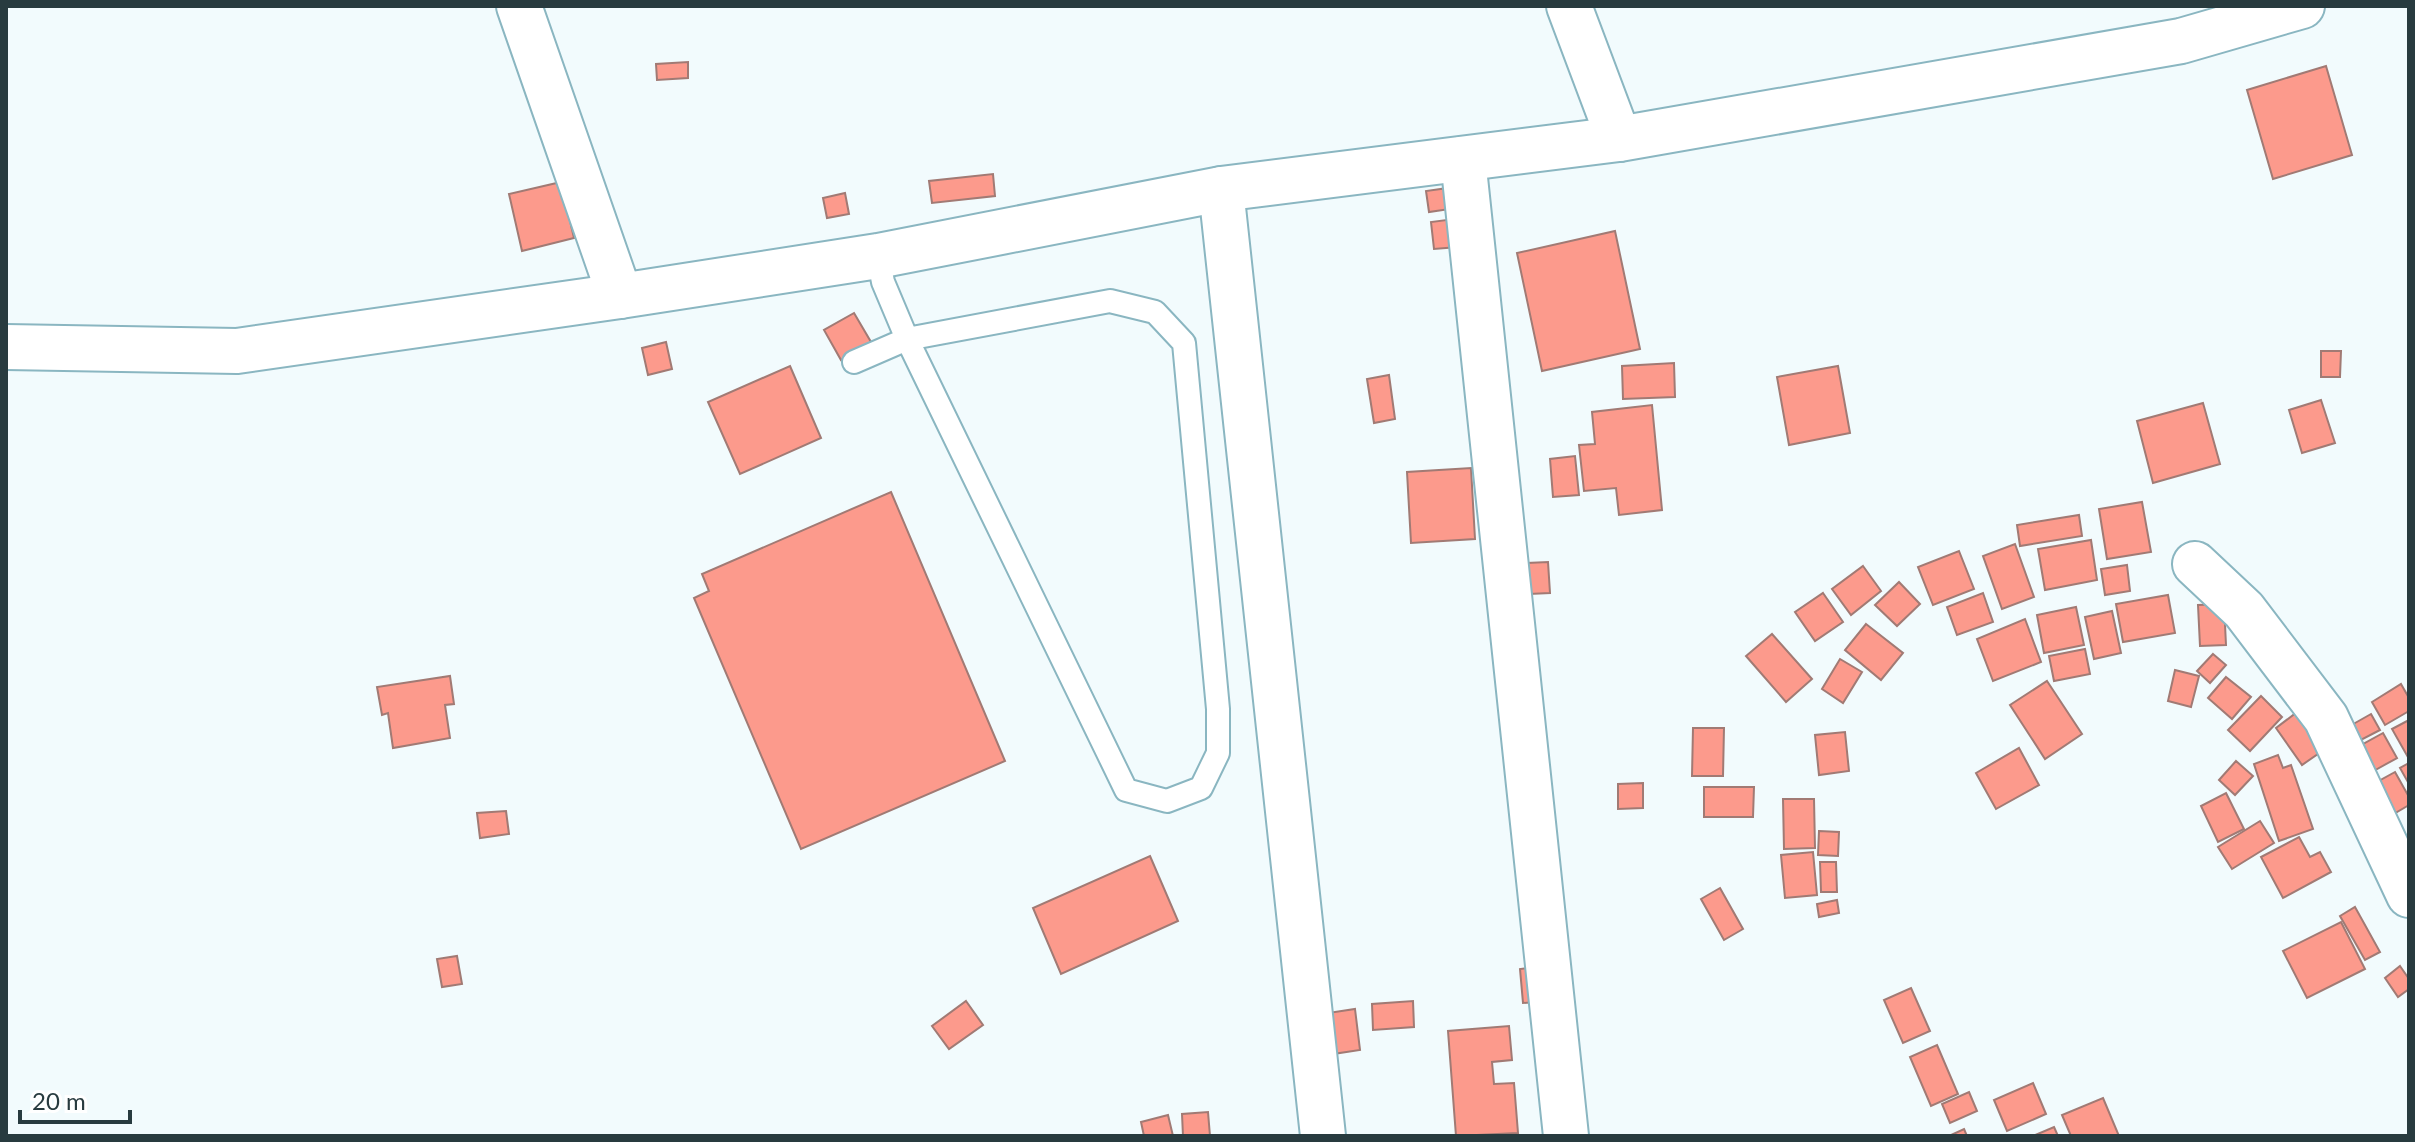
<svg xmlns="http://www.w3.org/2000/svg" width="2415" height="1142" viewBox="0 0 2415 1142" font-family="Lato,sans-serif">
	<rect width="100%" height="100%" fill="#f2fbfd"/>
	<!-- building -->
	<g fill="#fc9a8c" stroke="#a17a74" stroke-width="2">
		<polygon points="688,62 688,78 657,80 656,64"/>
		<polygon points="2326,66 2352,155 2273,179 2247,90"/>
		<polygon points="993,174 995,196 932,203 929,181"/>
		<polygon points="561,182 574,238 522,251 509,194"/>
		<polygon points="1448,188 1450,209 1429,212 1426,191"/>
		<polygon points="845,193 849,214 827,218 823,198"/>
		<polygon points="1454,219 1458,247 1434,249 1431,222"/>
		<polygon points="1615,231 1640,349 1542,371 1517,253"/>
		<polygon points="854,313 871,342 841,360 824,330"/>
		<polygon points="666,342 672,369 648,375 642,348"/>
		<polygon points="2321,351 2341,351 2340,377 2321,377"/>
		<polygon points="1674,363 1675,397 1623,399 1622,366"/>
		<polygon points="790,366 821,438 740,474 708,402"/>
		<polygon points="1838,366 1850,433 1789,445 1777,377"/>
		<polygon points="1389,375 1395,419 1374,423 1367,379"/>
		<polygon points="2321,400 2335,443 2302,453 2289,410"/>
		<polygon points="2203,403 2220,464 2153,483 2137,421"/>
		<polygon points="1652,405 1662,510 1619,515 1616,488 1584,491 1579,445 1595,444 1592,412"/>
		<polygon points="1575,456 1579,495 1553,497 1550,459"/>
		<polygon points="1471,468 1475,539 1411,543 1407,472"/>
		<polygon points="891,492 1005,761 801,849 694,598 709,591 702,574"/>
		<polygon points="2142,502 2151,552 2107,559 2099,509"/>
		<polygon points="2079,515 2082,536 2020,546 2017,525"/>
		<polygon points="2091,540 2097,580 2045,590 2038,549"/>
		<polygon points="2015,544 2034,597 2002,609 1983,556"/>
		<polygon points="1959,551 1974,589 1933,605 1918,567"/>
		<polygon points="1548,562 1550,593 1529,594 1527,563"/>
		<polygon points="2127,565 2130,591 2105,595 2101,569"/>
		<polygon points="1863,566 1881,591 1851,615 1832,589"/>
		<polygon points="1899,582 1920,604 1897,626 1875,605"/>
		<polygon points="1823,593 1843,622 1815,641 1795,612"/>
		<polygon points="1983,593 1993,622 1957,635 1947,607"/>
		<polygon points="2168,595 2175,633 2123,642 2116,604"/>
		<polygon points="2224,604 2226,645 2200,646 2198,605"/>
		<polygon points="2076,607 2084,645 2044,653 2037,615"/>
		<polygon points="2112,611 2121,653 2094,659 2085,617"/>
		<polygon points="2025,619 2041,662 1993,681 1977,639"/>
		<polygon points="1866,624 1903,653 1881,680 1845,650"/>
		<polygon points="1772,634 1812,679 1786,702 1746,656"/>
		<polygon points="2085,649 2090,674 2054,681 2049,656"/>
		<polygon points="2213,654 2226,665 2210,683 2197,671"/>
		<polygon points="1840,659 1862,672 1843,703 1822,689"/>
		<polygon points="2175,670 2199,676 2191,707 2168,701"/>
		<polygon points="450,676 454,704 445,705 450,738 393,748 388,713 382,715 377,687"/>
		<polygon points="2226,677 2251,697 2232,719 2208,698"/>
		<polygon points="2047,681 2082,734 2045,759 2010,705"/>
		<polygon points="2401,684 2409,698 2409,711 2385,725 2372,702"/>
		<polygon points="2261,696 2282,717 2250,751 2228,730"/>
		<polygon points="2301,709 2328,747 2302,765 2276,728"/>
		<polygon points="2371,714 2380,730 2357,742 2348,727"/>
		<polygon points="2409,720 2409,759 2392,729"/>
		<polygon points="1693,728 1724,728 1723,776 1692,776"/>
		<polygon points="1845,732 1849,771 1819,775 1815,735"/>
		<polygon points="2383,733 2397,758 2370,773 2356,748"/>
		<polygon points="2019,748 2039,785 1996,809 1976,773"/>
		<polygon points="2278,755 2283,768 2291,765 2313,829 2279,841 2254,764"/>
		<polygon points="2236,761 2253,776 2235,795 2219,780"/>
		<polygon points="2409,763 2409,784 2400,768"/>
		<polygon points="2395,772 2409,797 2409,805 2385,819 2368,787"/>
		<polygon points="1643,783 1643,808 1618,809 1618,784"/>
		<polygon points="1704,787 1754,787 1753,817 1704,817"/>
		<polygon points="2226,793 2244,829 2218,842 2201,806"/>
		<polygon points="1783,799 1814,799 1815,848 1784,849"/>
		<polygon points="506,811 509,834 480,838 477,813"/>
		<polygon points="2260,821 2274,843 2232,869 2218,847"/>
		<polygon points="1819,831 1839,832 1838,856 1818,855"/>
		<polygon points="2299,837 2310,857 2320,852 2331,872 2283,898 2261,857"/>
		<polygon points="1813,852 1817,895 1785,898 1781,855"/>
		<polygon points="1150,856 1178,921 1061,974 1033,908"/>
		<polygon points="1820,862 1836,862 1837,892 1821,892"/>
		<polygon points="1720,888 1743,929 1724,940 1701,899"/>
		<polygon points="1837,900 1839,913 1819,917 1817,904"/>
		<polygon points="2355,907 2380,952 2365,960 2340,916"/>
		<polygon points="2341,922 2365,969 2307,998 2283,951"/>
		<polygon points="457,956 462,984 442,987 437,959"/>
		<polygon points="1544,966 1548,1001 1523,1003 1520,969"/>
		<polygon points="2400,966 2409,979 2409,989 2398,997 2385,978"/>
		<polygon points="1911,988 1930,1031 1903,1043 1884,1000"/>
		<polygon points="966,1001 983,1025 949,1049 932,1026"/>
		<polygon points="1413,1001 1414,1027 1373,1030 1372,1004"/>
		<polygon points="1355,1009 1360,1050 1333,1054 1328,1013"/>
		<polygon points="1509,1026 1512,1060 1492,1062 1494,1084 1514,1083 1518,1133 1456,1136 1448,1031"/>
		<polygon points="1937,1045 1958,1094 1931,1106 1910,1057"/>
		<polygon points="2033,1083 2046,1114 2007,1131 1994,1100"/>
		<polygon points="1969,1092 1977,1111 1950,1123 1942,1104"/>
		<polygon points="2103,1098 2119,1136 2071,1136 2062,1115"/>
		<polygon points="1208,1112 1210,1136 1183,1136 1182,1114"/>
		<polygon points="1168,1115 1173,1136 1144,1136 1141,1122"/>
		<polygon points="2054,1127 2058,1136 2033,1136"/>
		<polygon points="1964,1129 1967,1136 1949,1136"/>
	</g>
	<g fill="none" stroke-linecap="round" stroke-linejoin="round">
		<defs>
			<polyline id="service" points="854,362 907,339 1110,301 1155,312 1184,343 1218,709 1218,753 1201,788 1167,801 1126,790 907,339 883,282 878,256"/>
			<g id="minor">
				<polyline points="519,6 620,296"/>
				<polyline points="1569,6 1619,139"/>
				<polyline points="1463,159 1566,1136"/>
				<polyline points="1221,189 1323,1136"/>
				<polyline points="6,347 237,351 620,296 878,256 1221,189 1619,139 2181,41 2302,6"/>
				<polyline points="2195,564 2244,610 2326,718 2409,895"/>
			</g>
		</defs>
		<!-- service casing -->
		<use href="#service" stroke="#8ab6c1" stroke-width="26"/>
		<!-- minor casing -->
		<use href="#minor" stroke="#8ab6c1" stroke-width="48"/>
		<!-- service -->
		<use href="#service" stroke="#fff" stroke-width="22"/>
		<!-- minor -->
		<use href="#minor" stroke="#fff" stroke-width="44"/>
	</g>
	<!-- border -->
	<rect width="2415" height="1142" fill="none" stroke="#283b3f" stroke-width="16"/>
	<!-- scale -->
	<path d="M20 1110v12h110v-12" fill="none" stroke="#283b3f" stroke-width="4"/>
	<text x="32" y="1110" font-size="24" fill="#283b3f" stroke="#ffffff" stroke-width="6" paint-order="stroke">20 m</text>
</svg>
